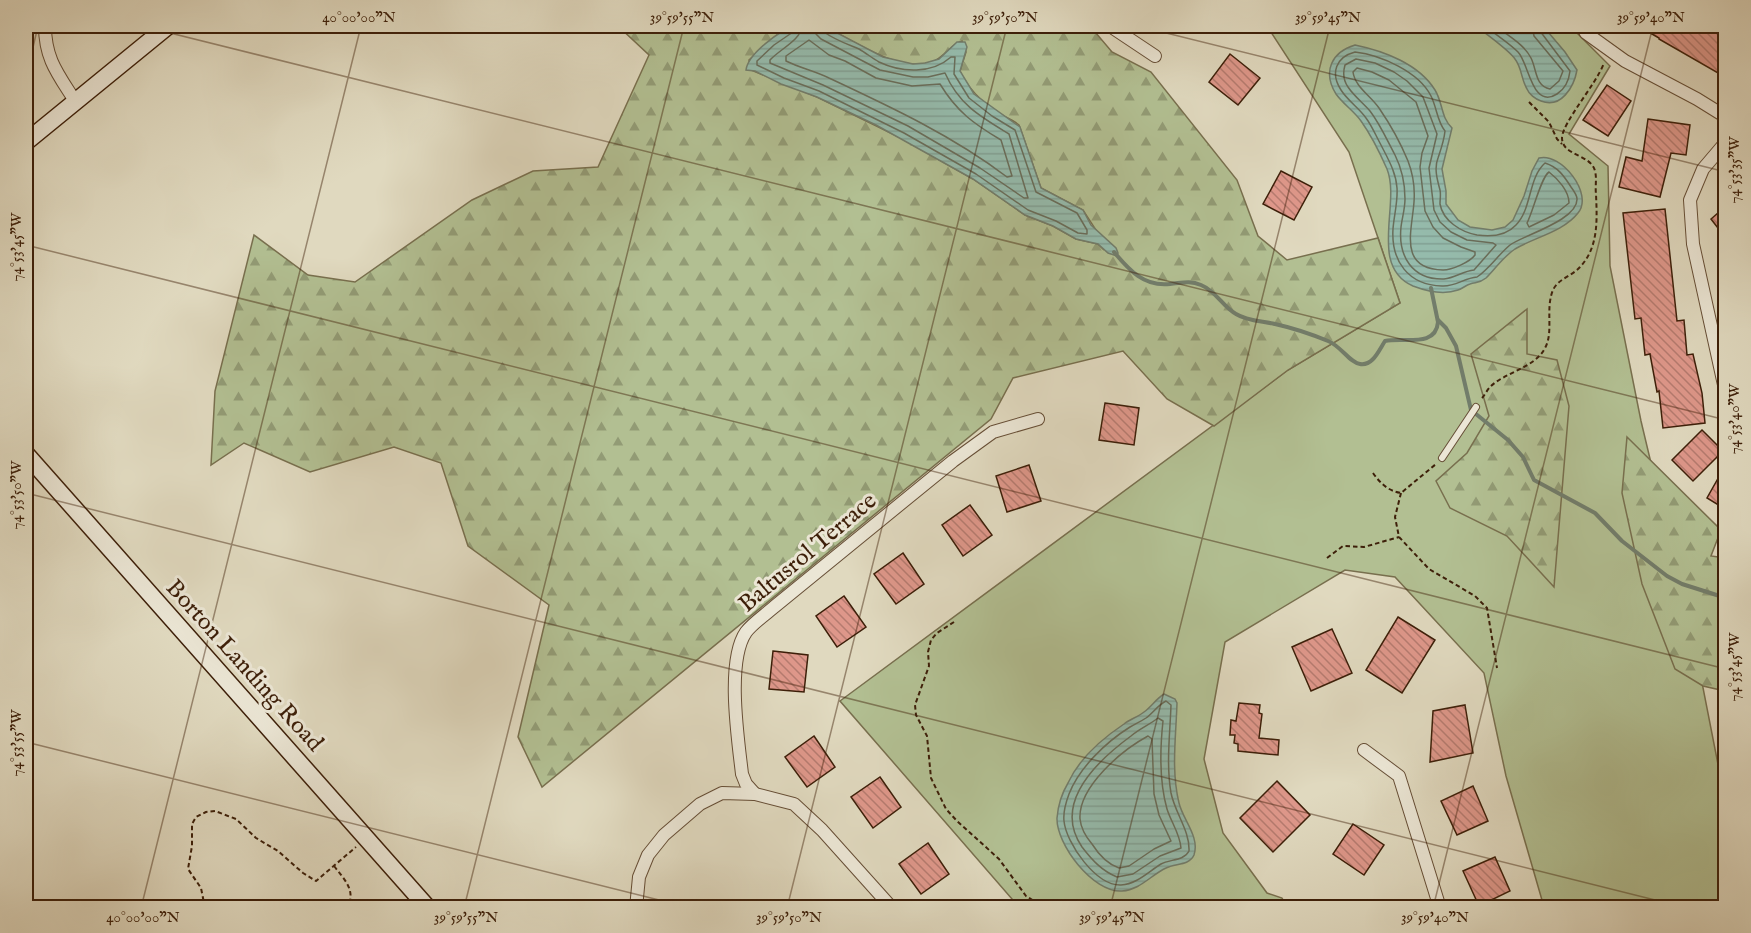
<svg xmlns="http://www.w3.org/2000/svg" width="1751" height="933" viewBox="0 0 1751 933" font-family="'IM FELL English',serif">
	<defs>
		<pattern id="forest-firs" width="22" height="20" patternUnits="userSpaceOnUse" patternTransform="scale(1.5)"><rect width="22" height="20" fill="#b2bf92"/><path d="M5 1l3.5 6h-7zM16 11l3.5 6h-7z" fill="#929b75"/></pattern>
		<pattern id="water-rules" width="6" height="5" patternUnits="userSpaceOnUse" patternTransform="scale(1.5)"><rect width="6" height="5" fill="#95bbac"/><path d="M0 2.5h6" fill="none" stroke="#81a093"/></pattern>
		<pattern id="building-back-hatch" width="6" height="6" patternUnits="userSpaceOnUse" patternTransform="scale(1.5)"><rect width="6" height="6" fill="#de978a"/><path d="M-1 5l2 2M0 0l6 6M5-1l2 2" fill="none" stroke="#b57b6f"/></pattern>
	</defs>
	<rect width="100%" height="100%" fill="#e0d9bf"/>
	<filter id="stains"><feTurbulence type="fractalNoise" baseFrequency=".00333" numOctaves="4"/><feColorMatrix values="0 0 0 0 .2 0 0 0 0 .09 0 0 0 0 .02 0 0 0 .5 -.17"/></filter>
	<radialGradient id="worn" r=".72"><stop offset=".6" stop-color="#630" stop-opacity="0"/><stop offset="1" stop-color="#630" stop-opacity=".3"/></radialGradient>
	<!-- green -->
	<polygon fill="#b2bf92" stroke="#786f4e" stroke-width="1.5" points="1267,26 1570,26 1610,66 1569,134 1608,166 1610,266 1641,421 1696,652 1725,800 1725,907 1544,907 1506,776 1484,673 1395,577 1345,570 1225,642 1204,759 1223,833 1267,893 1282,898 1287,907 1019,907 840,701 1288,370 1400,303 1349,152"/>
	<!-- forest -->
	<g fill="url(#forest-firs)" stroke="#786f4e" stroke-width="1.5">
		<path d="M618,26H794L778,34L749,60L751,70L817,97L901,138L973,179L1025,215L1053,226L1076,239L1098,244L1104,250L1096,230L1083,210L1041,188L1019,125C1013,120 1005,117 998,113C982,102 968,89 960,71L966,52L962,41C951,44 944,58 932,62C898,73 853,40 824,26H1090L1112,52L1151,72L1237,180L1258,236L1287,260L1378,238L1400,303L1288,370L1214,426L1167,399L1123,351L1013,378L991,419L542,787L518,737L549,605L468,546L441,463L394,447L310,472L244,443L211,465L215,391L254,235L308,275L355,282L472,200L533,171L598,167L649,55Z"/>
		<polygon points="1527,309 1527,354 1557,360 1569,406 1554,587 1507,536 1450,508 1436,481 1467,453 1489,416 1471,354"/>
		<polygon points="1627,437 1721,530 1711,556 1725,558 1725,691 1703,686 1675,669 1642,584 1622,493"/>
	</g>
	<!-- water -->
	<g fill="url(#water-rules)" stroke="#727d6b" stroke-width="1.5">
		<path d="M794,26H824L883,57L913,64L925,63L939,59L957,42H965L967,47L960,71L974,94L1020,127L1041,188L1083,210L1091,225L1116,248L1118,253L1117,256L1108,253L1098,244L1076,239L1053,226L1025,215L973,179L876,125L817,97L781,84L755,71L746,70C748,54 779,31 794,26Z"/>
		<path d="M1476,26H1543L1565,52L1577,70C1574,87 1561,109 1541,101C1535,99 1529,94 1527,89C1521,79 1522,68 1515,59C1509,50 1486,34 1476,26Z"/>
		<path d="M1355,45C1384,51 1419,64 1435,90C1443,103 1441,118 1452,128L1442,169L1446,191V204L1458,220L1470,227L1492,230L1505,227L1513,220L1524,196L1532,171L1539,158C1561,152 1594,194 1578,213C1563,232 1535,237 1515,249C1503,257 1496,268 1486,278C1480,283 1477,282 1470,284C1466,285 1462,289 1458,290C1444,295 1426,291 1413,286C1368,266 1401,204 1387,169C1380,153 1371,135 1361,121C1354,111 1343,104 1336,94C1322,71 1332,52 1355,45Z"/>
		<path d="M1164,694L1175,699L1177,703C1176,737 1171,770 1179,803C1183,820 1200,837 1194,855C1189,866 1175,863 1166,868C1151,875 1140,890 1122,891C1093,893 1056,844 1057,818C1058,806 1062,793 1068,783C1079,759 1103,738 1124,724C1130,719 1138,717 1144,712C1151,707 1156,699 1164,694Z"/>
	</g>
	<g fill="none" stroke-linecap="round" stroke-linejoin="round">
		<!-- shore -->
		<g stroke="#696d5a" stroke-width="1.5">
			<path d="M794,26L793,32L774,45L757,61V65L784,78L819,91L904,133L976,174L1028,210L1056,221L1078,233L1087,234V230L1077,213L1036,192L1015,130L992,116L969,98L954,74L955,57H951C932,74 902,73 879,62C872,58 866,53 859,49C847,44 835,40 824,32L823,26"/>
			<path d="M802,26C801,40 780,49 770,60V63L823,85L908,126L980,168L1024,198H1028L1009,134C981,117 959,105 945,73L928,77H913L880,70L821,39L816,34L815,26"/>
			<path d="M1485,26C1495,34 1510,44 1518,52C1529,63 1532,110 1557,94C1565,89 1569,80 1570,71L1540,31L1539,26"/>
			<path d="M1496,26C1508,36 1524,44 1531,58C1537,70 1535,86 1550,89L1559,81L1563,71L1534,36L1532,26"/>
			<path d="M809,40L829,55L845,61L876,78L912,86L940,84C957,112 974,124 1001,140L1012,176L1007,177C953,136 891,107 829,78C815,71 800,68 786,61V56Z"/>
			<path d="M1355,52C1381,55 1419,72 1431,96C1437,108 1437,121 1445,131C1444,141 1441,149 1438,158C1434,168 1437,179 1440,190C1441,194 1440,199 1440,204C1443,221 1461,232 1477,235C1491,237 1506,236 1516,225C1532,209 1528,178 1545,163C1558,167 1564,176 1571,187C1574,191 1577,195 1577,199C1578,220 1524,235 1510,245C1498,255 1489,269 1477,277C1464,278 1455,287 1442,286C1408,285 1391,261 1393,229C1394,215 1398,202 1397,188C1396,172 1388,159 1381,145C1376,136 1372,126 1366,118C1359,108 1348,101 1341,90C1330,73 1336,57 1355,52Z"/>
			<path d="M1356,59L1375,63L1394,72L1407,81L1423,97L1437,134L1429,168L1434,210L1440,222L1451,232L1467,240L1493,243L1496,245L1474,270C1463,271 1455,278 1444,279C1412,280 1398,256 1401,227C1402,218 1405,209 1405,199C1405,184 1402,169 1395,155C1387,140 1380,124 1370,111C1363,103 1354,96 1348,87C1343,80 1343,72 1345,65Z"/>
			<path d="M1357,68L1372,72L1389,80L1416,102L1428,136L1422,153L1420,167L1425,211L1433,227L1443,238L1461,247L1475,252V255C1470,262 1452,270 1443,270C1398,269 1412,231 1414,202C1415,189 1413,174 1408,161C1401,144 1390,124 1379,108C1371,96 1355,87 1353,72Z"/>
			<path d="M1549,172C1558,179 1569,191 1569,203L1554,215L1529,227L1527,223C1533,212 1541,177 1549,172Z"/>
			<path d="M1166,701L1171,705C1170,734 1166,764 1171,793C1175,813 1190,831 1189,851C1184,861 1170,859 1161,864C1148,872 1137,884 1121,885C1096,886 1066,843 1064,821C1063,812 1066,802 1069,794C1079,768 1106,742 1130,727C1135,724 1140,722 1146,718C1153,713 1158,705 1166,701Z"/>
			<path d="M1158,718L1163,721C1160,749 1159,781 1167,809C1171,822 1180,834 1181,848L1160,856L1133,874L1117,877C1102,871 1092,860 1082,847C1052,803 1097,761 1131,736C1139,729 1149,725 1158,718Z"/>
			<path d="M1148,736L1152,739L1154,794L1159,815L1171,841L1154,849L1129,866L1119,868C1107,864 1099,855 1092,844C1086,837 1081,829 1080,819C1078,787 1122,750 1148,736Z"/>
		</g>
		<!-- stream -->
		<g stroke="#727d6b" stroke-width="4">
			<path d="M1114,252C1129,270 1144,287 1170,284C1182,283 1189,280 1201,285C1216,291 1223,307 1236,314C1247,321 1263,321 1275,324C1293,328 1311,334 1328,341C1341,346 1350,363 1360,364C1373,366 1379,350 1385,341C1404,337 1436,348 1438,322L1431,288"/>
			<polyline points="1438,320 1446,328 1456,346 1471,410 1508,440 1523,457 1534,480 1595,513 1622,541 1667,576 1682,584 1726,598"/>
		</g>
	</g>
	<!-- building -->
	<g fill="url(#building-back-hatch)" stroke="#3d1f09" stroke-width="1.5">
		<polygon points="1638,26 1719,26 1725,29 1725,58 1718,73 1659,39 1659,38"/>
		<polygon points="1230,54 1260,78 1238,105 1209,82"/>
		<polygon points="1607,85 1631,101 1608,136 1583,120"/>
		<polygon points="1648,119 1690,125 1686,155 1671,153 1660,197 1619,187 1626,157 1642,161"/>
		<polygon points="1281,171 1312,187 1294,220 1263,204"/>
		<polygon points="1725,207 1725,237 1711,219"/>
		<polygon points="1665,209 1677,321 1684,320 1687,355 1693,354 1702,393 1705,423 1663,428 1659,391 1657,392 1650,354 1645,355 1641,318 1635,319 1623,213"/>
		<polygon points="1105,403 1139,408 1134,445 1099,440"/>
		<polygon points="1702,430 1723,451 1693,481 1672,460"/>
		<polygon points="1029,465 1041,501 1007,512 996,476"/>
		<polygon points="1725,466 1725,509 1707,498"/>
		<polygon points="970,505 992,535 963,556 942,525"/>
		<polygon points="903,553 924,584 896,604 874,574"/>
		<polygon points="844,596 866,627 837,647 816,616"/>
		<polygon points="1398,617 1435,640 1402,693 1366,670"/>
		<polygon points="1332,629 1352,673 1311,691 1292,647"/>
		<polygon points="773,651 808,655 804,692 769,689"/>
		<polygon points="1239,703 1260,705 1259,713 1262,714 1259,738 1279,740 1278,755 1238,751 1238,744 1234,743 1235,735 1230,735 1231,720 1236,721"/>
		<polygon points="1465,705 1473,753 1430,762 1433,711"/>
		<polygon points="814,736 835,767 807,787 785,757"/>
		<polygon points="880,777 901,807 873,828 851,797"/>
		<polygon points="1277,781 1310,815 1273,852 1240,818"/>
		<polygon points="1473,786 1488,821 1457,835 1441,801"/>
		<polygon points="1353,824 1384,845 1364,875 1333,854"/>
		<polygon points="928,843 949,874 921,894 899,864"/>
		<polygon points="1495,857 1510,891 1479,906 1463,871"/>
	</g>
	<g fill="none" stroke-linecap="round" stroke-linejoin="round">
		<defs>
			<polyline id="lane" points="1442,458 1476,407"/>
			<g id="street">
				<path d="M45,26C45,59 58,74 75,101"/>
				<polyline points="1110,26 1155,56"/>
				<polyline points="1582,26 1586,33 1625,61 1697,99 1726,117"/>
				<polyline points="1726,142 1703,169 1690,200 1693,244 1726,394"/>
				<polyline points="1364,750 1399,776 1440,908"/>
				<path d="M755,794L746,784L742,774C738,739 726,661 746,632C753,623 765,615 774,607L953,461L993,432L1038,419"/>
				<polyline points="636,908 639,877 648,855 664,835 700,804 722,793 755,794 794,804 822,830 892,908"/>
			</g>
			<g id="secondary">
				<polyline points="26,142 168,26"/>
				<polyline points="26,454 428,908"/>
			</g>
		</defs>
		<!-- lane casing -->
		<use href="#lane" stroke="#664e36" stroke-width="8"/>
		<!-- street casing -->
		<use href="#street" stroke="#664e36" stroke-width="14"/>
		<!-- secondary casing -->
		<use href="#secondary" stroke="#3d1f09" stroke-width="19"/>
		<!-- path -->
		<g stroke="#3d1f09" stroke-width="2" stroke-dasharray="4.5 3" stroke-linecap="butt">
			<polyline points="1529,102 1549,122 1557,139 1562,144"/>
			<path d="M1482,398C1485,395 1487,390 1490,387C1505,372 1535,368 1545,348C1554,332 1545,309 1553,290C1558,279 1572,276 1580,267C1599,247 1597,219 1596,194C1595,186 1597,179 1595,171C1591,154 1562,156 1562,138C1562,123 1597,83 1604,63"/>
			<path d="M1373,473C1380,483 1388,491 1401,493L1436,464"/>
			<polyline points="1401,493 1395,517 1399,537 1429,569 1475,596 1487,608 1497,668"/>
			<polyline points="1327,558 1343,546 1364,547 1399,537"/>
			<polyline points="954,622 937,633 931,640 928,652 929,666 915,705 916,715 927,736 931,778 946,809 957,821 999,859 1026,896 1045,908"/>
			<path d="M334,866C344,879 357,891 347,908"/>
			<polyline points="205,908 201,888 188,869 192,846 192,824 196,817 206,812 215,811 236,819 256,838 278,851 303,873 316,881 356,847"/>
		</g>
		<!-- lane -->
		<use href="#lane" stroke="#ebe6d5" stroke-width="6"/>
		<!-- street -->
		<use href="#street" stroke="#ebe6d5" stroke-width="12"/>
		<!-- secondary -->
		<use href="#secondary" stroke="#ebe6d5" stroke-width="16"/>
	</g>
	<!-- ticks -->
	<path fill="none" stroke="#3d1f09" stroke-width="1.5" stroke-opacity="0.45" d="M142,26L1726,420M1138,26L1726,172M26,77L38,26M26,245L1726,669M26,493L1687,908M26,742L691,908M141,908L361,26M464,908L684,26M787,908L1007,26M1110,908L1330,26M1433,908L1653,26"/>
	<g text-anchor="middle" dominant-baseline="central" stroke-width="6" stroke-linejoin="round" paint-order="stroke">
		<!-- street labels -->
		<g font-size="24" fill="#3d1f09" stroke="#ebe6d5">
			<text transform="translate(808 553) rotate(-40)">Baltusrol Terrace</text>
			<text transform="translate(244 666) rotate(48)">Borton Landing Road</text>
		</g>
	</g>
	<!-- margin -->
	<rect width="1751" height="933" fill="none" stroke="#e0d9bf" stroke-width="66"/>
	<rect x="33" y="33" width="1685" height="867" fill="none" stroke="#3d1f09" stroke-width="2"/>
	<g font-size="15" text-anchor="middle" fill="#3d1f09">
		<text x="359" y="22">40°00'00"N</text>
		<text x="682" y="22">39°59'55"N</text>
		<text x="1005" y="22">39°59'50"N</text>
		<text x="1328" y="22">39°59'45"N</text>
		<text x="1651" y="22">39°59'40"N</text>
		<text transform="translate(1734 170) rotate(-90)" y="5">74°53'35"W</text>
		<text transform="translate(16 247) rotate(-90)" y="5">74°53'45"W</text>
		<text transform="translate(1734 419) rotate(-90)" y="5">74°53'40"W</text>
		<text transform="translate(16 495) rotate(-90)" y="5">74°53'50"W</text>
		<text transform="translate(1734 667) rotate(-90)" y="5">74°53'45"W</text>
		<text transform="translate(16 743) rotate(-90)" y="5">74°53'55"W</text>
		<text x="143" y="922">40°00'00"N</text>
		<text x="466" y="922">39°59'55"N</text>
		<text x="789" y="922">39°59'50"N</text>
		<text x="1112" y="922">39°59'45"N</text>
		<text x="1435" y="922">39°59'40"N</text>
	</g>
	<rect width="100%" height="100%" filter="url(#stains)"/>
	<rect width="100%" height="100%" fill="url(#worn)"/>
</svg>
